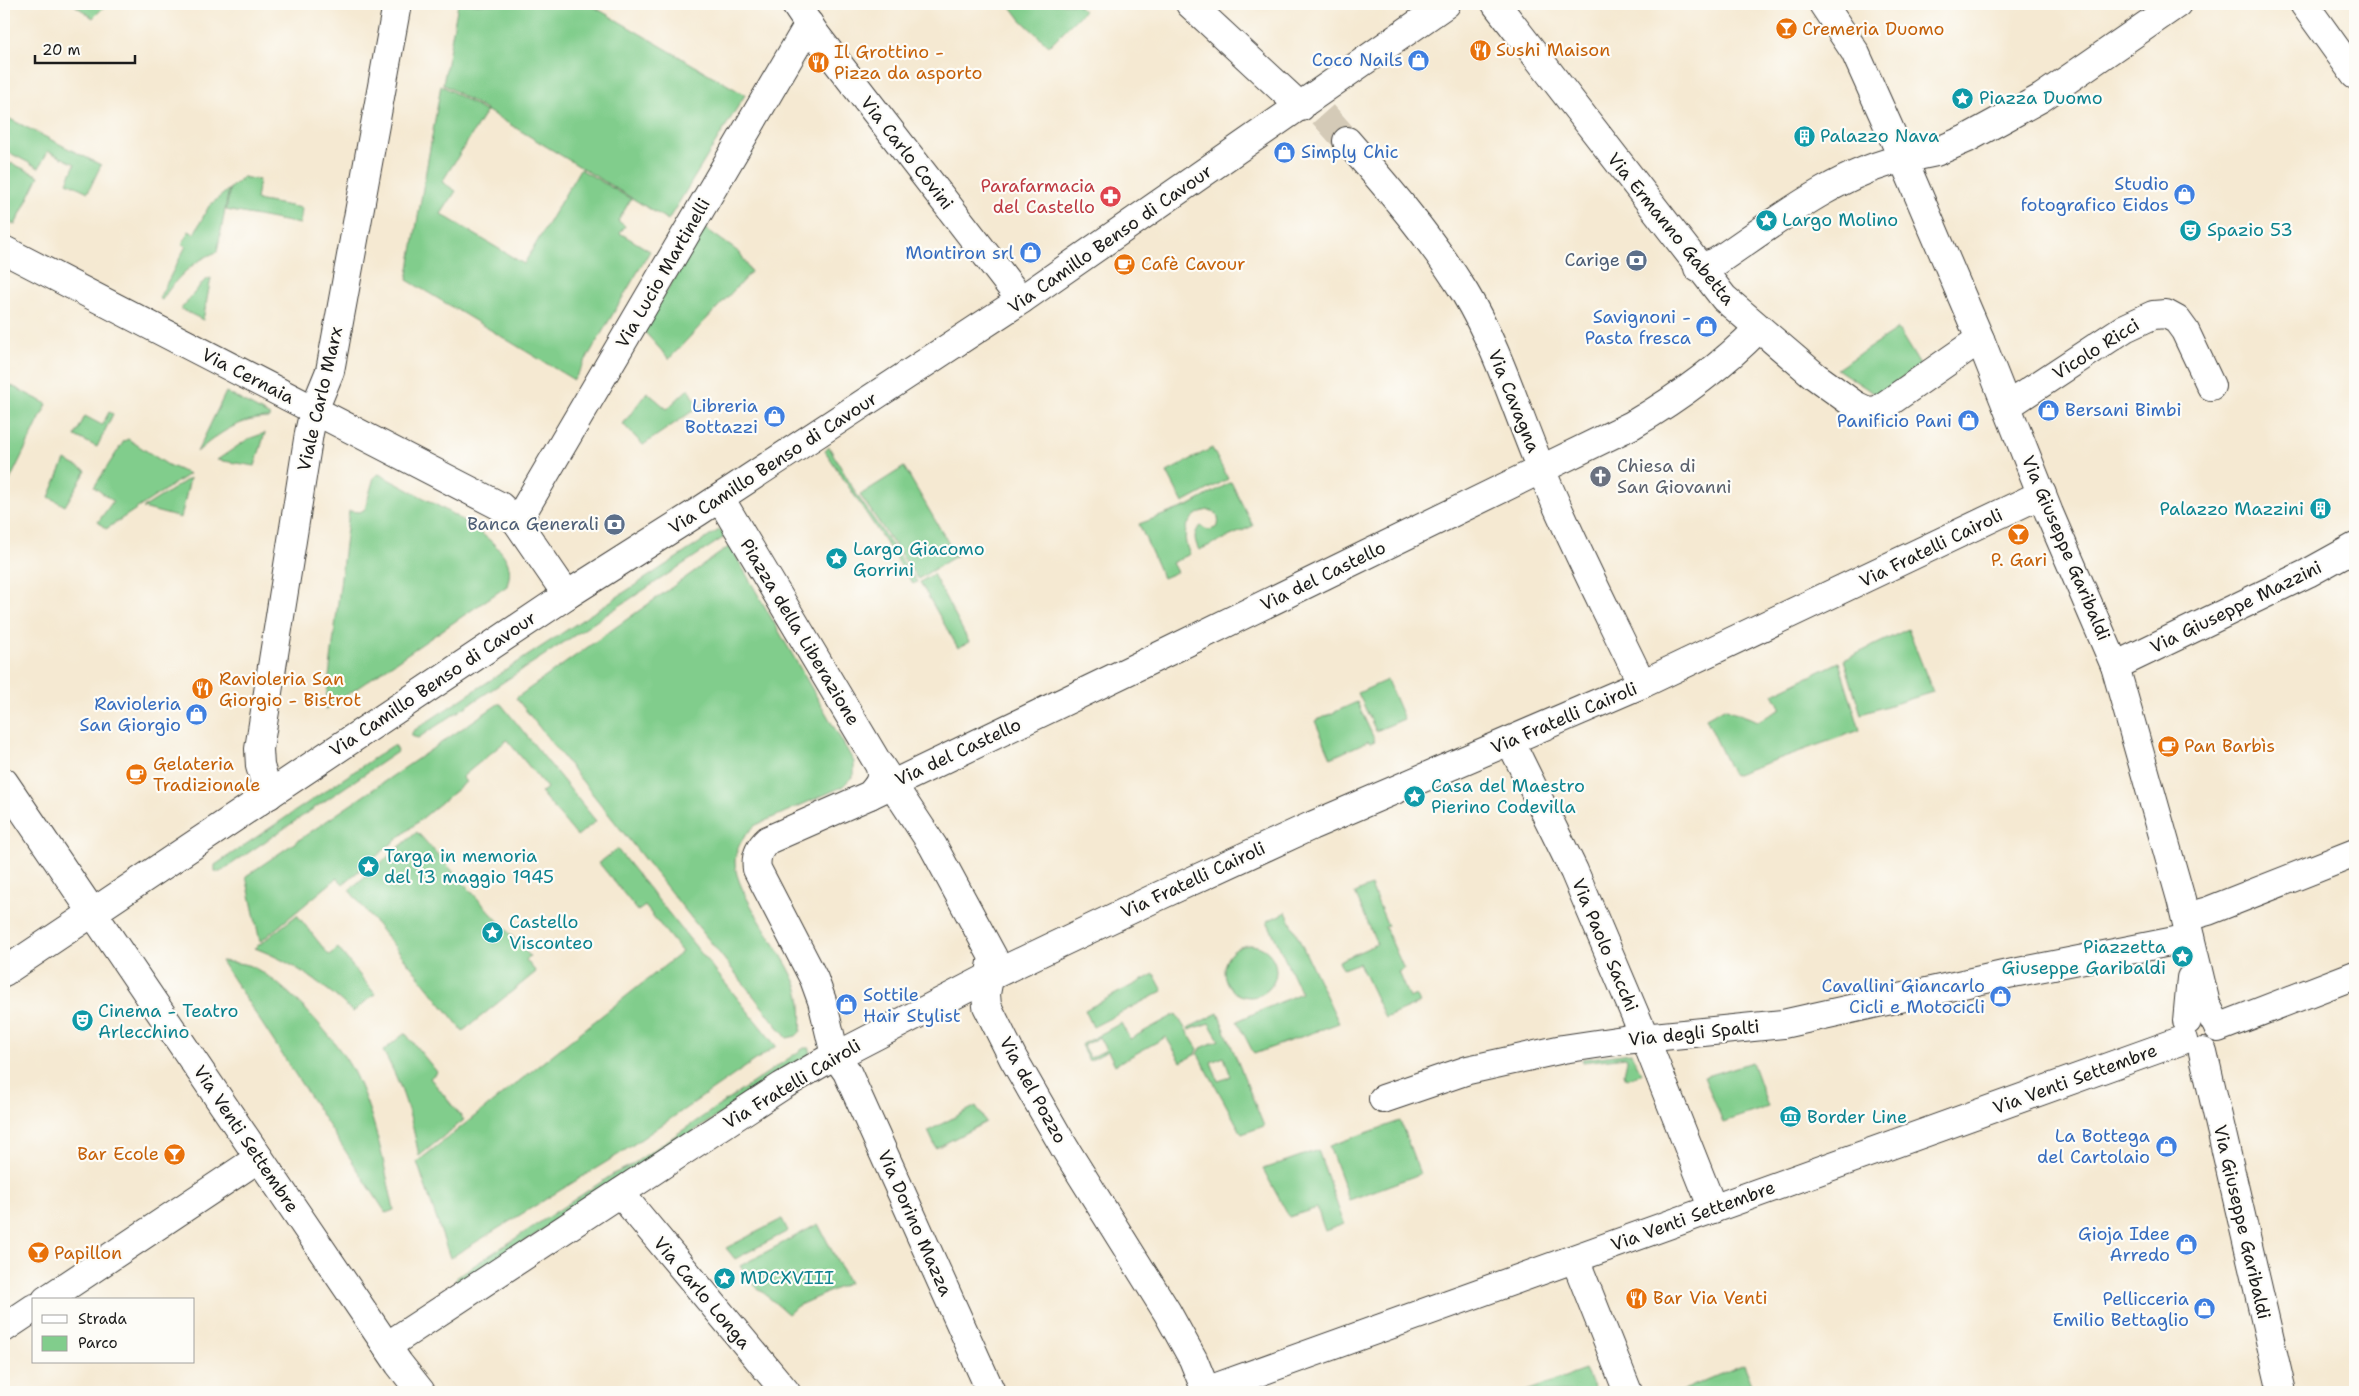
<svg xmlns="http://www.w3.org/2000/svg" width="2359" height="1396" viewBox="0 0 2359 1396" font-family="'Shantell Sans',sans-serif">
	<rect width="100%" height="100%" fill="#fdfcf7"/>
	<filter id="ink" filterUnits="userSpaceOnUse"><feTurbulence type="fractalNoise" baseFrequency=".02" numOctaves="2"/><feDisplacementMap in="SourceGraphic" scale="10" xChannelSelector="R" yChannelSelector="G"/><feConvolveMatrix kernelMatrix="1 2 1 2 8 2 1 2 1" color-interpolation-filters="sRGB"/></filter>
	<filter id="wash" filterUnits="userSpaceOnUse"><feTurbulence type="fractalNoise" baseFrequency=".0096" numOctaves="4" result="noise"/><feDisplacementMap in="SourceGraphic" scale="20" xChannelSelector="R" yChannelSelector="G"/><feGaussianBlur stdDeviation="1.12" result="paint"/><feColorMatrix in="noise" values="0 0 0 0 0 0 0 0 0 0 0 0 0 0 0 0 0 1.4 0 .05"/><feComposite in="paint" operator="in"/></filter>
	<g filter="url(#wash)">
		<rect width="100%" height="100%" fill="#f5e9d2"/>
		<!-- green -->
		<g fill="#81cd8c" stroke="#4e7454" fill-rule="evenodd">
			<polygon points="73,4 107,4 93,18"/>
			<polygon points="458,4 589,4 745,95 668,220 443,84"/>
			<polygon points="1009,4 1077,4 1084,11 1049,46 1021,20"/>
			<polygon points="441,85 486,112 442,182 456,191 441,214 524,264 580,169 631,199 618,221 625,226 620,233 650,251 574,380 407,280"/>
			<polygon points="8,118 101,165 88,192 67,182 75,164 48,151 39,168 4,150 4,126"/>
			<polygon points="11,163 39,176 15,225 4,220 4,178"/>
			<polygon points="243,177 259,180 256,200 302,208 300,224 226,210 230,188"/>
			<path d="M229,189L217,252C194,260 175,279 162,300L159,298L186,246L182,244L189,231L194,234L209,206Z"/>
			<polygon points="705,228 740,253 751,272 669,359 643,330"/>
			<polygon points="211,278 203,320 181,309 204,281"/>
			<polygon points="1898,329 1920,365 1881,393 1875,394 1837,369"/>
			<polygon points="4,382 47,404 7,486 4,480"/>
			<polygon points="688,389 700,406 643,445 623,424 647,392 667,409"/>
			<path d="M226,392L270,416V418C240,418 219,433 197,452Z"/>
			<polygon points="109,412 113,414 97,447 75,436 85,416 102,425"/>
			<polygon points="265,433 255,466 217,460 248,439"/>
			<polygon points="128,439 168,465 189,474 106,529 98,522 113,501 94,487 124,441"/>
			<polygon points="829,447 857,495 917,582 913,584 825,451"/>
			<polygon points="1212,448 1228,479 1183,503 1167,472"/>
			<polygon points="65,460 86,471 65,506 49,497"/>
			<polygon points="904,467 956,556 918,579 860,495"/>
			<path d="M379,474C408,491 499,532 508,564C511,572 509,578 507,586L325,710L349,511L360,512L365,509L374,477Z"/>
			<polygon points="190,478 181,518 143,508"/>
			<path d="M1231,482L1253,526L1199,550C1195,542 1192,533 1201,526C1207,531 1211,531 1218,526C1224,494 1169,515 1190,554L1172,563L1177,572L1163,578L1139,524L1190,505Z"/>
			<polygon points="719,530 724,532 723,538 418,738 411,736 413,731"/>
			<path d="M730,546L854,762V775L842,787L756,825C745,834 736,846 735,861C734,894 787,954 798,989C802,1002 802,1017 801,1031L796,1036L787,1038L516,698Z"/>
			<polygon points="933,574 969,642 958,648 920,582"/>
			<polygon points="1908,629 1933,692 1861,714 1844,660"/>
			<polygon points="1839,662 1860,730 1733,775 1706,718 1724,708 1758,721 1781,709 1773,694"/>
			<polygon points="1387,680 1404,719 1376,731 1358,693"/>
			<polygon points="1357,702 1375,741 1370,743 1368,741 1331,758 1315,721"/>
			<polygon points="498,704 501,704 596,821 577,836 541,793 547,788 507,740 462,777 466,782 343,884 337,878 260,942 246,876"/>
			<polygon points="392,746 396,746 397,752 220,872 215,872 215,865"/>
			<polygon points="417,832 530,956 526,960 536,972 463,1031 349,890"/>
			<polygon points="617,849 776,1046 621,1153 450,1258 417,1162 682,952 645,906 638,911 599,863"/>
			<polygon points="1371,886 1388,926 1385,927 1404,969 1398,972 1409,998 1416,995 1420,1003 1385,1018 1359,963 1343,969 1339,961 1377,944 1355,893"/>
			<polygon points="1286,912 1339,1023 1254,1054 1237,1021 1301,993 1267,921"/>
			<path d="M297,915L329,955L338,948L375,994L353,1012C324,984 292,962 255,948Z"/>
			<circle cx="1250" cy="971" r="26"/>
			<path d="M221,961C230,962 242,963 251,966C285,982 339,1041 355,1075C376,1118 384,1165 394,1210L386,1213Z"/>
			<polygon points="1154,974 1163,991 1093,1027 1085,1010"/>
			<path d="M1218,1013L1264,1126L1242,1134L1198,1054L1201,1048L1219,1040L1209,1023L1189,1030L1188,1028ZM1224,1057L1231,1077L1218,1081L1211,1062Z"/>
			<path d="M1176,1014L1198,1049L1196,1054L1181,1062L1166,1037L1115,1065L1108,1051L1089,1061L1081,1045L1121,1023L1130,1039ZM1099,1037L1106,1050L1090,1058L1083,1046Z"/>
			<path d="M405,1033L437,1072L430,1078L464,1120L419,1156C411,1116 403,1086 383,1051Z"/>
			<polygon points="804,1048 810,1048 810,1053 805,1059 461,1283 455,1282 458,1276 615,1173 630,1166"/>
			<polygon points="1631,1053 1641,1073 1626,1079 1624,1074 1627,1060 1626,1057 1583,1062 1582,1059"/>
			<polygon points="1752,1062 1768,1107 1723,1122 1704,1077"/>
			<polygon points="976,1106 986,1122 936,1148 928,1131"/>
			<polygon points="1400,1121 1420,1174 1349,1200 1329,1146"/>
			<polygon points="1318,1150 1344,1224 1325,1231 1317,1208 1289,1217 1263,1169"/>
			<polygon points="782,1219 788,1231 735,1259 726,1248"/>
			<polygon points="818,1224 849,1283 797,1306 788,1314 751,1282 740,1266"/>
			<polygon points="1744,1364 1755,1392 1679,1392"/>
			<polygon points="1585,1370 1596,1392 1524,1392"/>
		</g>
	</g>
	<g filter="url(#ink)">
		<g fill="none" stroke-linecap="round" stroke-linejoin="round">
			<!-- minor-tunnel -->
			<polyline stroke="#d4cab7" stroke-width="28" stroke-dasharray="28 14" stroke-linecap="butt" points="1323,114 1347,141"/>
			<defs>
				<g id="minor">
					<polyline points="795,4 816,35 1021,300"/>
					<polyline points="1190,4 1301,107"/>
					<polyline points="1496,4 1724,298 1815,376 1855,405 1868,411 1878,410 1980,339"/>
					<polyline points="1823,4 1855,52 1903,159 1936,152 1966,139 2041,98 2177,4"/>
					<polyline points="2304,4 2355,75"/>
					<path d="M1347,141C1389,189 1431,238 1465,293C1498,348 1516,410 1541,469C1571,542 1608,613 1642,684"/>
					<polyline points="4,250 500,506 517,522 567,595"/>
					<path d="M1698,268L1716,262C1770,226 1839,171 1903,159L1980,339L2049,513L2115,666L2181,899L2206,1004L2215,1022"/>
					<polyline points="2007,406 2125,328 2153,315 2166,314 2177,320 2185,331 2211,386"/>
					<path d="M720,498L879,765C884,779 879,785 870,795L768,840C759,848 755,856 757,869L814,979L822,1001L835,1055L847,1072L991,1392"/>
					<polyline points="517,522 809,24"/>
					<polyline points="2115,666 2308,573 2355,547"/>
					<polyline points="1510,741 1574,871 1645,1038 1713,1209"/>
					<polyline points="881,767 933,846 993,957 986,994 987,1006 1013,1058 1064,1147 1167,1312 1193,1359 1206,1391"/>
					<polyline points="4,782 399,1364 421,1392"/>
					<polyline points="269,795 260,766 259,749 309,433 314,410 330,371 397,4"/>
					<path d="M870,795L1157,657L1632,425C1678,398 1721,367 1758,329"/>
					<polyline points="2186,917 2208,911 2355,853"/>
					<polyline points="4,972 567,595 698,512 1021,300 1446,4"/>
					<polyline points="2187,1021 2191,978"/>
					<polyline points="2218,1028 2355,975"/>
					<polyline points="2203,1052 2282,1392"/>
					<polyline points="1383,1099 1468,1070 1563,1049 1623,1040 1783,1024 2008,974 2190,938"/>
					<polyline points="620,1193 786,1392"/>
					<polyline points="1575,1259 1628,1392"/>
					<polyline points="46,1300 259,1158"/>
					<polyline points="4,1328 34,1308"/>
					<polyline points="387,1346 782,1086 835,1055 852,1048 989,977 1159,896 1311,826 1642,684 2042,494"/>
					<polyline points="1203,1392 2183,1040"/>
				</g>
			</defs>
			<!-- minor casing -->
			<use href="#minor" stroke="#3d3b37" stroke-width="30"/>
			<!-- minor -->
			<use href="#minor" stroke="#fff" stroke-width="28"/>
		</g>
	</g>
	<!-- icons -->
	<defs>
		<symbol id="bar-disc" viewBox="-11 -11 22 22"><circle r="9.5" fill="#e8710a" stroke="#fdfcf7"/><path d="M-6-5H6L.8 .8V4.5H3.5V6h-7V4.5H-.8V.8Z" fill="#fff"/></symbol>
		<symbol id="restaurant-disc" viewBox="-11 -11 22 22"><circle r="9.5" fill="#e8710a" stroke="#fdfcf7"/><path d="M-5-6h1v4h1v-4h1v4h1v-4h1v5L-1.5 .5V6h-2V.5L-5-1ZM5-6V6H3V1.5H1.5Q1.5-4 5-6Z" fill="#fff"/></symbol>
		<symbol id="shop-disc" viewBox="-11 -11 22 22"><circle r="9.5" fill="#3f7fe0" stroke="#fdfcf7"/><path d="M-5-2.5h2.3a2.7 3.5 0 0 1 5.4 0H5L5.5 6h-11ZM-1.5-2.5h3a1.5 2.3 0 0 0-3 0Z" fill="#fff"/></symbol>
		<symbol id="sight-disc" viewBox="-11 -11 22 22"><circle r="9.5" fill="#0f9aa8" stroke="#fdfcf7"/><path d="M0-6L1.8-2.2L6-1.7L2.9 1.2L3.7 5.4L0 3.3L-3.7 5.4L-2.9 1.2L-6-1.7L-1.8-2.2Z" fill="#fff"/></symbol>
		<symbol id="building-disc" viewBox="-11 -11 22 22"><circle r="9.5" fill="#0f9aa8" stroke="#fdfcf7"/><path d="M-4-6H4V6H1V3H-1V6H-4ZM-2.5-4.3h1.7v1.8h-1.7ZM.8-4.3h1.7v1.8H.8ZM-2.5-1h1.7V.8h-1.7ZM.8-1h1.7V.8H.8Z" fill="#fff"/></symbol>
		<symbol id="pharmacy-disc" viewBox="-11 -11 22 22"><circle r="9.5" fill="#e0444e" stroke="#fdfcf7"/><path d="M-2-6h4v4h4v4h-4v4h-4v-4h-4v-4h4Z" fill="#fff"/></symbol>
		<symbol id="theatre-disc" viewBox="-11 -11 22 22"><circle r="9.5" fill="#0f9aa8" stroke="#fdfcf7"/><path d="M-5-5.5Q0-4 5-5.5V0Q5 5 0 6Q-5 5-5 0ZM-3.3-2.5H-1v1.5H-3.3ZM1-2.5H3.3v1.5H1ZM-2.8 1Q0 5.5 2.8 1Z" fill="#fff"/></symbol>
		<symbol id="bank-disc" viewBox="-11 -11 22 22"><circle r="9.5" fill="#5c6f8a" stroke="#fdfcf7"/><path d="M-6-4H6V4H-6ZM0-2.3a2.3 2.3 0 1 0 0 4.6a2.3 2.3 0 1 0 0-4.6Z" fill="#fff"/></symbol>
		<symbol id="cafe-disc" viewBox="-11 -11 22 22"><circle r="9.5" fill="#e8710a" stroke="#fdfcf7"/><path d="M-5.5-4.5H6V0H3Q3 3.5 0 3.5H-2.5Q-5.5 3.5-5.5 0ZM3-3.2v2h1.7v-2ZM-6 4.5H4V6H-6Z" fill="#fff"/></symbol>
		<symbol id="church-disc" viewBox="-11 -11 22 22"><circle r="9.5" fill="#6b7280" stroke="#fdfcf7"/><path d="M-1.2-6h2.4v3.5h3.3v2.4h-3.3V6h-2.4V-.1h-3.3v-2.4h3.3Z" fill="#fff"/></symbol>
		<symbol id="museum-disc" viewBox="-11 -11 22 22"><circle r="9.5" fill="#0f9aa8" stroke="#fdfcf7"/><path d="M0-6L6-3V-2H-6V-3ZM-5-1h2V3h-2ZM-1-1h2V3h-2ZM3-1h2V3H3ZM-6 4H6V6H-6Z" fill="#fff"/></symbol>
	</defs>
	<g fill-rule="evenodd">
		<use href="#bar-disc" x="1774" y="16" width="25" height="25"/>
		<use href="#restaurant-disc" x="1468" y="38" width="25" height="25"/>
		<use href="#shop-disc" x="1406" y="48" width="25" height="25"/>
		<use href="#restaurant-disc" x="806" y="50" width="25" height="25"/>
		<use href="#sight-disc" x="1950" y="86" width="25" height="25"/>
		<use href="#building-disc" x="1792" y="124" width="25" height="25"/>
		<use href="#shop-disc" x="1272" y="140" width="25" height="25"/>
		<use href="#shop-disc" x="2172" y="182" width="25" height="25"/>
		<use href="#pharmacy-disc" x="1098" y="184" width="25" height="25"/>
		<use href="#sight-disc" x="1754" y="208" width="25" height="25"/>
		<use href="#theatre-disc" x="2178" y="218" width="25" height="25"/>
		<use href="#shop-disc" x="1018" y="240" width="25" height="25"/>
		<use href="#bank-disc" x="1624" y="248" width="25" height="25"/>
		<use href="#cafe-disc" x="1112" y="252" width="25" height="25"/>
		<use href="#shop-disc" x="1694" y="314" width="25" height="25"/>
		<use href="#shop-disc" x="2036" y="398" width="25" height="25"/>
		<use href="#shop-disc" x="762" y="404" width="25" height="25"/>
		<use href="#shop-disc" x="1956" y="408" width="25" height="25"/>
		<use href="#church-disc" x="1588" y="464" width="25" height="25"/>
		<use href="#building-disc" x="2308" y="496" width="25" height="25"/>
		<use href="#bank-disc" x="602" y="512" width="25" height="25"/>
		<use href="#bar-disc" x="2006" y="522" width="25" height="25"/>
		<use href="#sight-disc" x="824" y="546" width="25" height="25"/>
		<use href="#restaurant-disc" x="190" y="676" width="25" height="25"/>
		<use href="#shop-disc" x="184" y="702" width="25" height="25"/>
		<use href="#cafe-disc" x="2156" y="734" width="25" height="25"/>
		<use href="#cafe-disc" x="124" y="762" width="25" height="25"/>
		<use href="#sight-disc" x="1402" y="784" width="25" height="25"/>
		<use href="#sight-disc" x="356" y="854" width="25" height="25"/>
		<use href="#sight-disc" x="480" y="920" width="25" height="25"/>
		<use href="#sight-disc" x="2170" y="944" width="25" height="25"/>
		<use href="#shop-disc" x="1988" y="984" width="25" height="25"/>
		<use href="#shop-disc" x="834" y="992" width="25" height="25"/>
		<use href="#theatre-disc" x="70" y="1008" width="25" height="25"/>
		<use href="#museum-disc" x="1778" y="1104" width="25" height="25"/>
		<use href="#shop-disc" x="2154" y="1134" width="25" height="25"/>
		<use href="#bar-disc" x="162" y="1142" width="25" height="25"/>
		<use href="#shop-disc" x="2174" y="1232" width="25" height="25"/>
		<use href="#bar-disc" x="26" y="1240" width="25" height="25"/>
		<use href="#sight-disc" x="712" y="1266" width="25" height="25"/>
		<use href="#restaurant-disc" x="1624" y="1286" width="25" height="25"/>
		<use href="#shop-disc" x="2192" y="1296" width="25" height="25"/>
	</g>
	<g text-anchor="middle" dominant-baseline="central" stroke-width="4.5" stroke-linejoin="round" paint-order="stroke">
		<!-- food labels -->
		<g font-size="18" fill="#c56008" stroke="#fdfcf7" text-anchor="start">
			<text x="1802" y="29">Cremeria Duomo</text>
			<text x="1496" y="50">Sushi Maison</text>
			<text x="834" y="52">Il Grottino -<tspan x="834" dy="21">Pizza da asporto</tspan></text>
			<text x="1141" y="264">Cafè Cavour</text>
			<text x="2019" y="560" text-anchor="middle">P. Gari</text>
			<text x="219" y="679">Ravioleria San<tspan x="219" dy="21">Giorgio - Bistrot</tspan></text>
			<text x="2184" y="746">Pan Barbìs</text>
			<text x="153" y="764">Gelateria<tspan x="153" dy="21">Tradizionale</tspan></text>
			<text x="159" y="1154" text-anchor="end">Bar Ecole</text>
			<text x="54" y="1253">Papillon</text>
			<text x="1653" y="1298">Bar Via Venti</text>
		</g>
		<!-- shop labels -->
		<g font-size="18" fill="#366cbe" stroke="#fdfcf7" text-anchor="end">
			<text x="1403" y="60">Coco Nails</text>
			<text x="1301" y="152" text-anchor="start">Simply Chic</text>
			<text x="2169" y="184">Studio<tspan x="2169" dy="21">fotografico Eidos</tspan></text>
			<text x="1014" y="253">Montiron srl</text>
			<text x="1691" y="317">Savignoni -<tspan x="1691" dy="21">Pasta fresca</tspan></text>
			<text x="758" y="406">Libreria<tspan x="758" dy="21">Bottazzi</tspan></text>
			<text x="2065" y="410" text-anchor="start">Bersani Bimbi</text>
			<text x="1952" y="421">Panificio Pani</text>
			<text x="181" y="704">Ravioleria<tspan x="181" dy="21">San Giorgio</tspan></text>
			<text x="1985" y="986">Cavallini Giancarlo<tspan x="1985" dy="21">Cicli e Motocicli</tspan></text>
			<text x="863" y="995" text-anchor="start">Sottile<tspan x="863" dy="21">Hair Stylist</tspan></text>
			<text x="2150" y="1136">La Bottega<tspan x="2150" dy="21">del Cartolaio</tspan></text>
			<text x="2170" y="1234">Gioja Idee<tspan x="2170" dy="21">Arredo</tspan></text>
			<text x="2189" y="1299">Pellicceria<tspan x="2189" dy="21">Emilio Bettaglio</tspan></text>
		</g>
		<!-- culture labels -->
		<g font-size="18" fill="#0d838f" stroke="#fdfcf7" text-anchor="start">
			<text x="1979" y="98">Piazza Duomo</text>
			<text x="1820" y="136">Palazzo Nava</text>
			<text x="1782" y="220">Largo Molino</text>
			<text x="2207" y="230">Spazio 53</text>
			<text x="2304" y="509" text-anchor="end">Palazzo Mazzini</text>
			<text x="853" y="549">Largo Giacomo<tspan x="853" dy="21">Gorrini</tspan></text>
			<text x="1431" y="786">Casa del Maestro<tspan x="1431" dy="21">Pierino Codevilla</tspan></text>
			<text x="384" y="856">Targa in memoria<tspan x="384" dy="21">del 13 maggio 1945</tspan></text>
			<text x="509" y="922">Castello<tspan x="509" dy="21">Visconteo</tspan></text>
			<text x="2166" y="947" text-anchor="end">Piazzetta<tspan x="2166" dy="21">Giuseppe Garibaldi</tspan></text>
			<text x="98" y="1011">Cinema - Teatro<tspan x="98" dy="21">Arlecchino</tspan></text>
			<text x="1807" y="1117">Border Line</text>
			<text x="740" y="1278">MDCXVIII</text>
		</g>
		<!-- street labels -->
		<g font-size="18" fill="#1c1c1c" stroke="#fdfcf7">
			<text transform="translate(907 153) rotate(52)">Via Carlo Covini</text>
			<text transform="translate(1671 229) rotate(51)">Via Ermanno Gabetta</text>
			<text transform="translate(1110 239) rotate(-35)">Via Camillo Benso di Cavour</text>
			<text transform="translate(663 273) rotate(-60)">Via Lucio Martinelli</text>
			<text transform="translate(2096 349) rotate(-32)">Vicolo Ricci</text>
			<text transform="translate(248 376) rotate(27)">Via Cernaia</text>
			<text transform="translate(320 399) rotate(-77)">Viale Carlo Marx</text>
			<text transform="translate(1514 401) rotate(68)">Via Cavagna</text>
			<text transform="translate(773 463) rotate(-33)">Via Camillo Benso di Cavour</text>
			<text transform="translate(1931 548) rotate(-26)">Via Fratelli Cairoli</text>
			<text transform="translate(2066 548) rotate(67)">Via Giuseppe Garibaldi</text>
			<text transform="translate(1323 576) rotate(-26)">Via del Castello</text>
			<text transform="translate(2236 607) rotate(-26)">Via Giuseppe Mazzini</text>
			<text transform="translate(800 632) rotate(59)">Piazza della Liberazione</text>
			<text transform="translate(433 684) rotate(-34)">Via Camillo Benso di Cavour</text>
			<text transform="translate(1564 718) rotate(-23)">Via Fratelli Cairoli</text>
			<text transform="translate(958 752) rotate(-25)">Via del Castello</text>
			<text transform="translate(1193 880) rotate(-25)">Via Fratelli Cairoli</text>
			<text transform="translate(1605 945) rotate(67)">Via Paolo Sacchi</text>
			<text transform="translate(1694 1033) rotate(-6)">Via degli Spalti</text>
			<text transform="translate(2075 1079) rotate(-20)">Via Venti Settembre</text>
			<text transform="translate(792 1084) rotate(-31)">Via Fratelli Cairoli</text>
			<text transform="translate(1033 1090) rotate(61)">Via del Pozzo</text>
			<text transform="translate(246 1139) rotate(56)">Via Venti Settembre</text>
			<text transform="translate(1693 1216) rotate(-20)">Via Venti Settembre</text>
			<text transform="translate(2242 1222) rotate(77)">Via Giuseppe Garibaldi</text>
			<text transform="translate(915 1223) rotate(66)">Via Dorino Mazza</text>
			<text transform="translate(702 1293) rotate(50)">Via Carlo Longa</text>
		</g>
		<!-- health labels -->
		<g font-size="18" fill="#be3a42" stroke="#fdfcf7" text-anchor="end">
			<text x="1095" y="186">Parafarmacia<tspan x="1095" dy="21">del Castello</tspan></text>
		</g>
		<!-- service labels -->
		<g font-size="18" fill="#4e5e75" stroke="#fdfcf7" text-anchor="end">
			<text x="1620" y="260">Carige</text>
			<text x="599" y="524">Banca Generali</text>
		</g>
		<!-- worship labels -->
		<g font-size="18" fill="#5b616d" stroke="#fdfcf7" text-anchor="start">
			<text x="1617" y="466">Chiesa di<tspan x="1617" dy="21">San Giovanni</tspan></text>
		</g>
	</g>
	<!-- margin -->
	<rect width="2359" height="1396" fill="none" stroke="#fdfcf7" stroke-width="20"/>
	<!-- legend -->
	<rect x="32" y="1298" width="162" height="65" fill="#fdfcf7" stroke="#a3a29f"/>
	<rect x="42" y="1315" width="25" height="8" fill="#ffffff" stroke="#a3a29f"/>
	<text x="78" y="1324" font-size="15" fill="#1c1c1c">Strada</text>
	<rect x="42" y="1336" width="25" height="15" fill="#81cd8c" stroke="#a3a29f"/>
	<text x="78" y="1348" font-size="15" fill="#1c1c1c">Parco</text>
	<!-- scale -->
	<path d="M35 55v8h100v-8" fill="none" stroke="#1c1c1c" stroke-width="2.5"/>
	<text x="42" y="55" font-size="15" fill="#1c1c1c" stroke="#fdfcf7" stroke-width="4" paint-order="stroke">20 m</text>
</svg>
